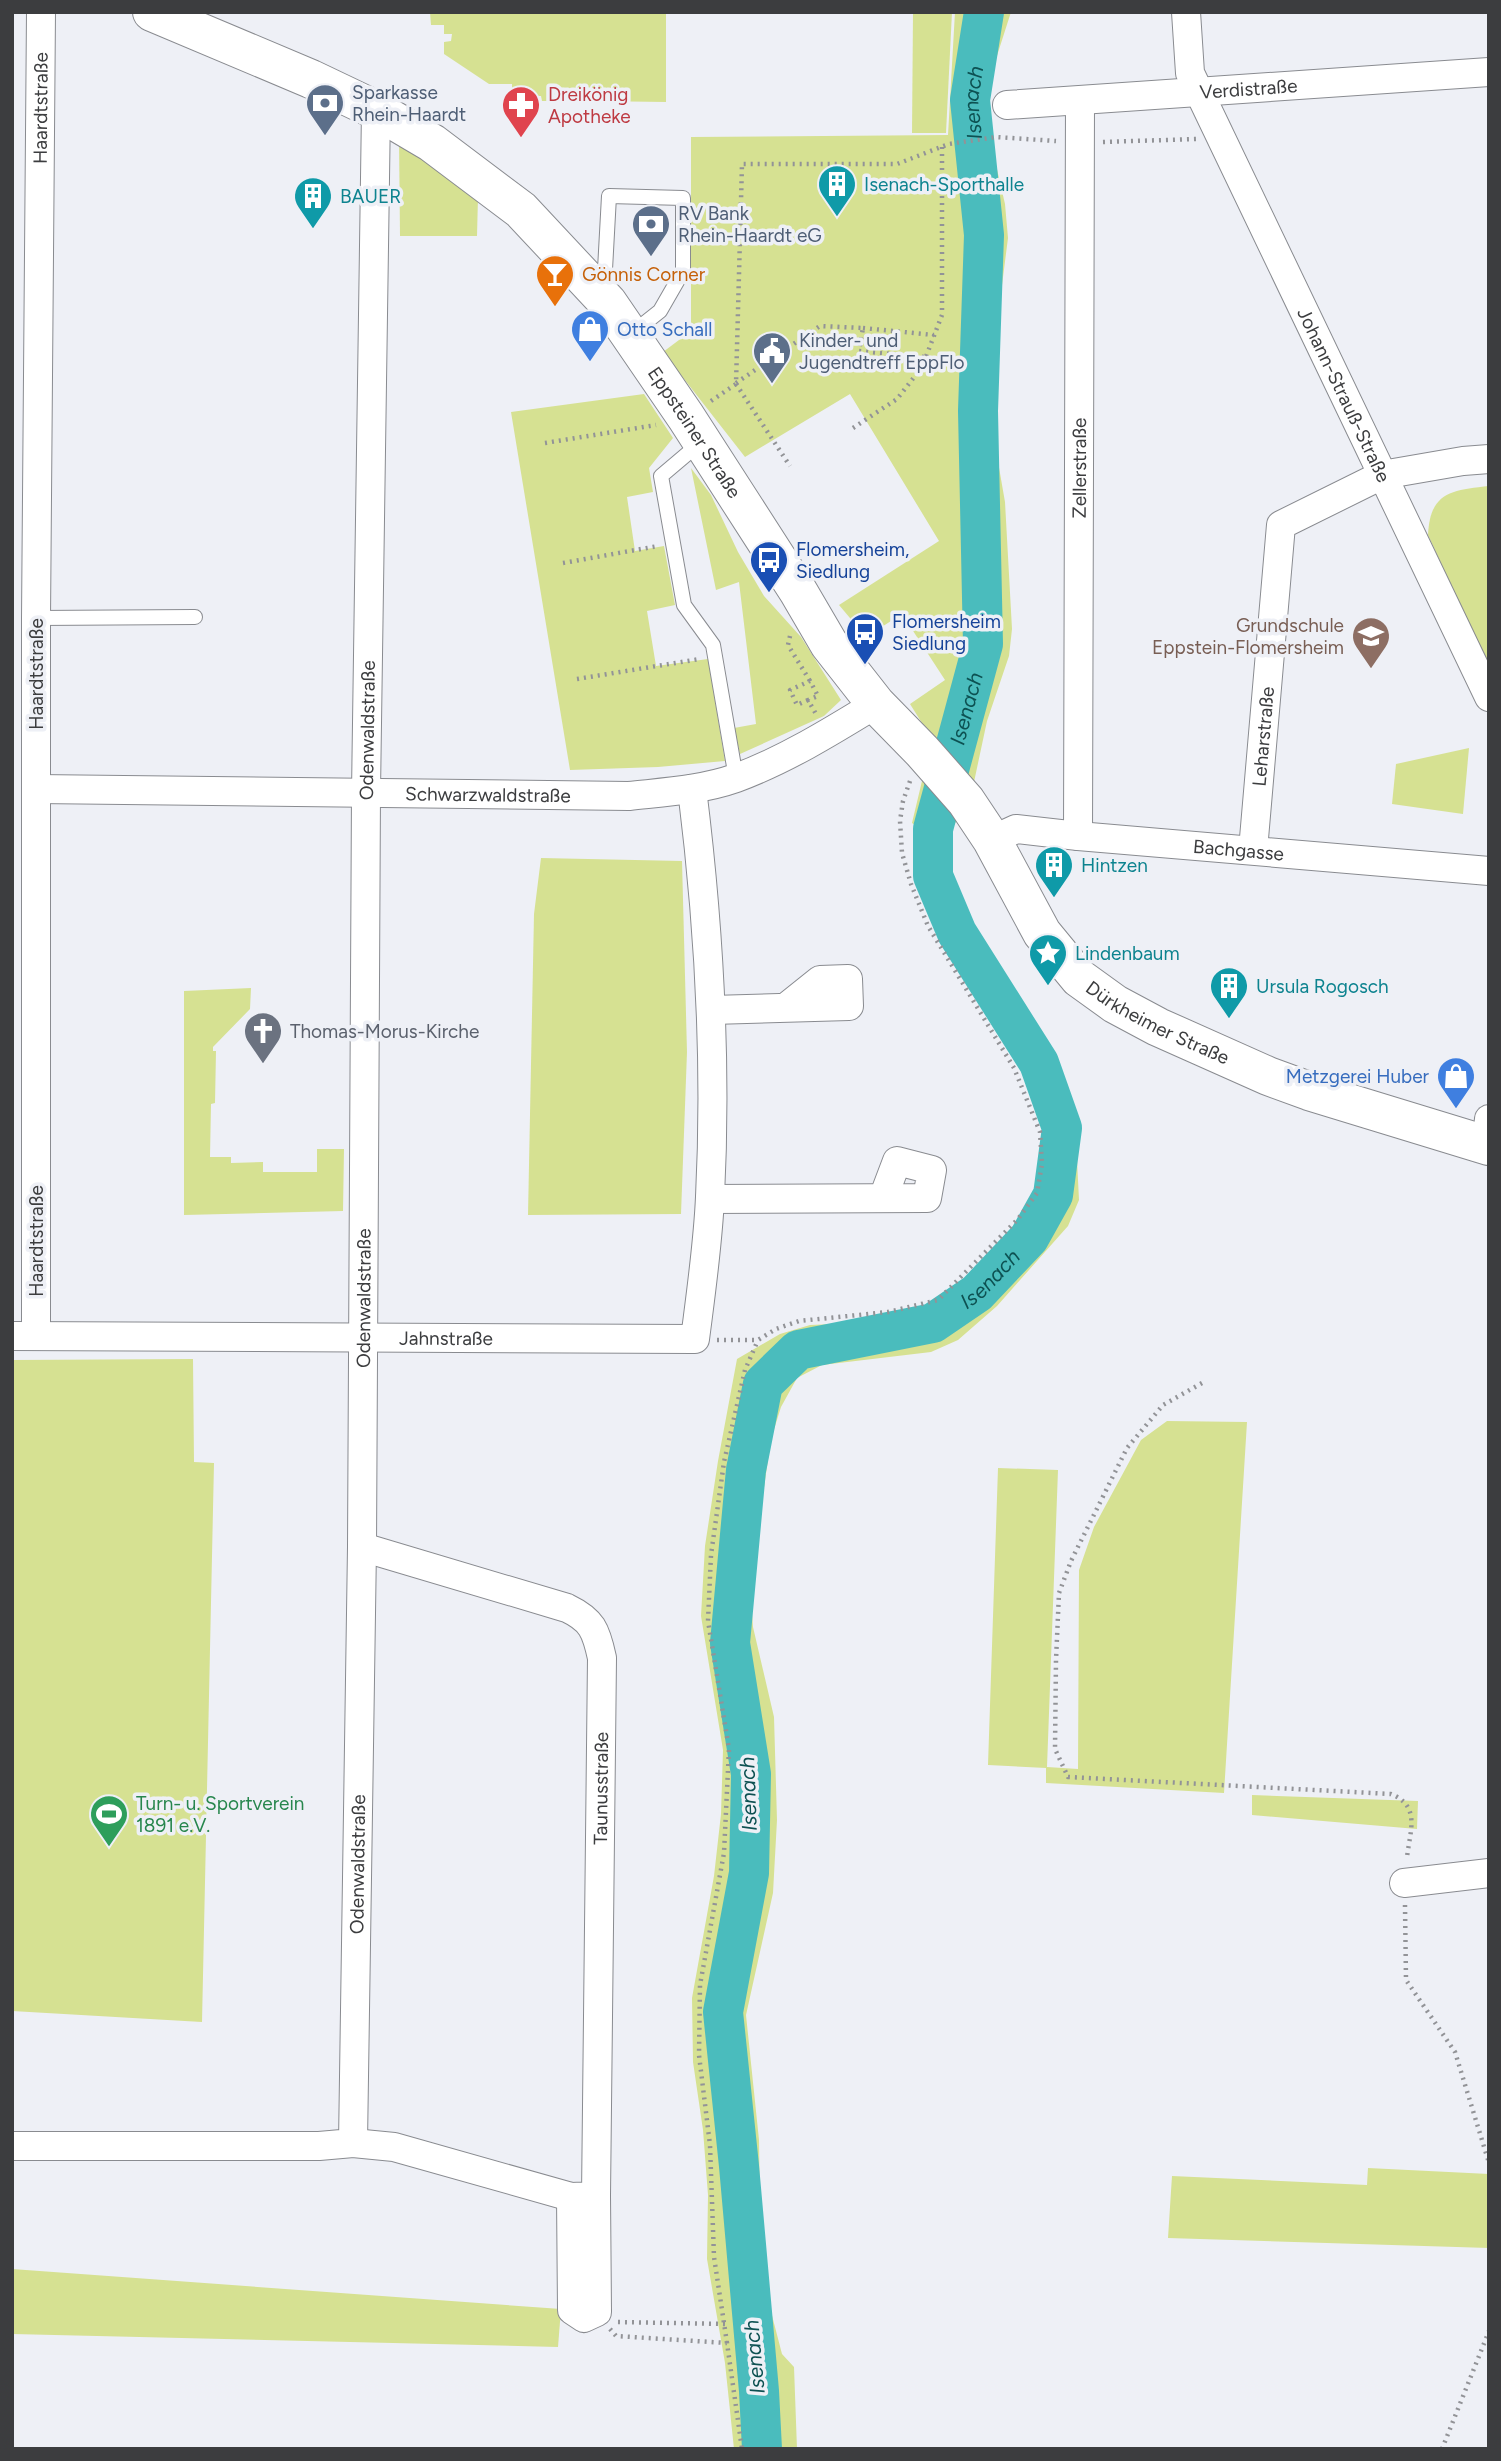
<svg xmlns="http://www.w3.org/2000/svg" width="1501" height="2461" viewBox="0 0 1501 2461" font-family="Figtree,sans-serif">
	<rect width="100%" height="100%" fill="#eef0f6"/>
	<!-- green -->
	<g fill="#d6e192">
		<polygon points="430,12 666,12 666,102 592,101 592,98 582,98 581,101 542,101 541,96 512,96 512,84 489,84 444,54 444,42 451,41 452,34 444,34 444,25 431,25"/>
		<polygon points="913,12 952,12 946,133 912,133"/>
		<polygon points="955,12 1011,12 987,87 993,152 1005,204 1008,238 989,387 989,410 1005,502 1012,629 1009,656 987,721 974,782 957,820 941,846 941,886 964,926 985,953 1057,1074 1076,1140 1079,1200 1068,1226 997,1306 958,1340 931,1352 822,1365 797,1378 781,1407 771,1439 750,1584 753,1627 774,1717 777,1820 773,1893 746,2015 759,2140 761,2273 782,2354 794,2367 797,2449 734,2449 725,2363 707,2259 708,2195 703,2130 693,2062 692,1998 714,1876 721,1814 723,1750 701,1616 705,1546 718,1461 737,1359 780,1334 810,1325 858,1323 936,1311 977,1275 1030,1217 1052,1180 1051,1125 1005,1028 965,967 924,893 916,846 919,828 912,823 932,739 910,704 945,680 902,614 866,637 839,605 939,541 850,394 745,457 663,352 691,331 691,137 948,135"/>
		<polygon points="399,138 478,197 477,236 400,236"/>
		<polygon points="644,394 673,438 649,468 653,492 627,497 635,551 664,546 675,605 647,611 656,666 708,659 725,761 658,767 570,770 511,412"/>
		<polygon points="691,468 711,495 738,552 764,596 801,637 841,700 824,716 740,754 734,728 756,724 739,582 716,590"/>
		<path d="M1489,486V668L1428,535C1430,493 1450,490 1489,486Z"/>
		<polygon points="1469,748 1463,814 1392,804 1396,764"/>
		<polygon points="541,858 682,861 687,1052 681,1214 528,1215 534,914"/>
		<polygon points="251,988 250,1009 213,1047 213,1051 216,1051 215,1103 211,1104 210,1157 231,1157 231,1163 263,1162 263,1172 317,1172 317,1149 344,1149 343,1211 184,1215 184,991"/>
		<polygon points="193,1359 194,1462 214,1463 202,2022 12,2011 12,1360"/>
		<polygon points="1167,1421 1247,1422 1224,1793 1046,1783 1046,1768 988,1765 998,1468 1058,1470 1047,1767 1078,1769 1079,1570 1094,1527 1141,1440"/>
		<polygon points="1252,1795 1418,1801 1417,1829 1252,1815"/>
		<polygon points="1368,2168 1489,2174 1489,2248 1168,2238 1172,2176 1367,2185"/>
		<polygon points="12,2269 561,2309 558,2347 12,2334"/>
	</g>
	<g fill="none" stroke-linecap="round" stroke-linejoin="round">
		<!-- river -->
		<path stroke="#4abcbd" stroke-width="40" id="s1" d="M762,2449L759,2391L739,2166L723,2012L749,1873L751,1774L730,1643L746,1470L763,1384L798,1350L933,1323L977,1293L1029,1238L1053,1195L1062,1128L1039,1063L957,933L933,876V829L983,644L978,411L984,235L970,100L984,12"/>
		<defs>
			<g id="lane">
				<polyline points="604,288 609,196 683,198 683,271 660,311 631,334"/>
				<polyline points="700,443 661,476 684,605 713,645 736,778"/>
				<polyline points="36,618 195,617"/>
			</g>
			<g id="street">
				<path id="s2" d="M1186,12L1190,73L1489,697"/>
				<path id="s3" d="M1007,105L1489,72"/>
				<path id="s4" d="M36,789L629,796C665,792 702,790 736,778C785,760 832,731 876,704"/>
				<path id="s5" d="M1078,836L1080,102"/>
				<path id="s6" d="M992,840L1016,829L1078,836L1489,871"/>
				<path id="s7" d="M1253,850L1281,525L1382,475L1463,461L1489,459"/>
				<polyline points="712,1010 849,1006 848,979 820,980 785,1008"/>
				<polyline points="1486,1145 1489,1119"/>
				<polyline points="710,1199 927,1198 932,1170 897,1161 883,1198"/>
				<path id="s8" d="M12,1336L695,1339C701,1292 708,1244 710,1197C717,1060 709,925 692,789"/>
				<path id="s9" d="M36,1336V618L41,12"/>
				<polyline points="1404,1883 1489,1873"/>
				<path id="s10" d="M353,2143L394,2147L571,2197L596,2196L602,1658C596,1630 592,1620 567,1608L362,1547"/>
				<path id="s11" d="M12,2146H319L353,2143L362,1547L366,792L376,110"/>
				<polyline points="571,2197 572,2310 584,2318 597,2312 596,2196"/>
			</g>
			<g id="secondary">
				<path id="s12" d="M152,12L311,79L376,110L432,143L521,210L608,303L686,417L798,591L829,644L876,704L922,751L966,801L992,840L1042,933L1079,978L1115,1004L1158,1027L1268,1076L1309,1091L1489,1146"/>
			</g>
		</defs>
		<!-- lane casing -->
		<use href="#lane" stroke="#898b90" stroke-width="16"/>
		<!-- street casing -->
		<use href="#street" stroke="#898b90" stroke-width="30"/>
		<!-- secondary casing -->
		<use href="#secondary" stroke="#898b90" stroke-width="40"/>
		<!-- path -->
		<g stroke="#929397" stroke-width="4.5" stroke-dasharray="2 5" stroke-linecap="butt">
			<polyline points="1103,142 1196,139"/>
			<polyline points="863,328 934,335"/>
			<polyline points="736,383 820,326 863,328 859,351 925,357"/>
			<polyline points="736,384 790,466"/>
			<polyline points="711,401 736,384 742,164 897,164 949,144 996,137 1056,141"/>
			<polyline points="853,428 897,399 922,367 942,315 942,147"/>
			<polyline points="545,443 656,425"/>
			<polyline points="563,563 658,546"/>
			<polyline points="790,636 788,645 810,681"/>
			<polyline points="577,679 700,659"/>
			<polyline points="808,700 797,705 790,690 810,681 818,696 808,700 816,714"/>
			<polyline points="717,1340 758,1340 776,1329 799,1321 888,1312 938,1300 1018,1219 1037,1193 1042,1164 1040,1132 1014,1068 928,926 911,884 902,853 900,821 903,801 910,781"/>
			<path d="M1202,1383L1163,1405L1127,1448L1071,1561L1059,1593L1056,1660L1055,1749L1068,1777L1391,1794C1421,1806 1410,1831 1407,1857"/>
			<polyline points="1405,1905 1406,1980 1455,2052 1489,2163"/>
			<polyline points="618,2322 725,2324"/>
			<polyline points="610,2329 616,2336 727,2343 742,2449"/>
			<polyline points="727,2343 714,2257 710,2145 699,2055 700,1985 724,1853 729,1749 708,1621 711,1555 724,1462 745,1370 758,1340"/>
			<polyline points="1442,2449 1489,2331"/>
		</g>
		<!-- lane -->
		<use href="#lane" stroke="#fff" stroke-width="14"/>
		<!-- street -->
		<use href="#street" stroke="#fff" stroke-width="28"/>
		<!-- secondary -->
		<use href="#secondary" stroke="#fff" stroke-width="38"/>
	</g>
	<!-- icons -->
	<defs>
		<symbol id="bank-pin" viewBox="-11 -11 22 30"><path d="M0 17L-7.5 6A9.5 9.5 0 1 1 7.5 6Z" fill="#5c6f8a" stroke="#eef0f6"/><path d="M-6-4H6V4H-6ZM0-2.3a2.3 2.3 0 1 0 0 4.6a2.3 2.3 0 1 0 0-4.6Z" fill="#fff"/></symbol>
		<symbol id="pharmacy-pin" viewBox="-11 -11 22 30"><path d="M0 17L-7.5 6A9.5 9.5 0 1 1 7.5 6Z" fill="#e0444e" stroke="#eef0f6"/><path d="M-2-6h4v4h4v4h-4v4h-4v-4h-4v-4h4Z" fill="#fff"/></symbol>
		<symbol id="building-pin" viewBox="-11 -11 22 30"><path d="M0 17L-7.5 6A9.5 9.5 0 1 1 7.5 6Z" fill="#0f9aa8" stroke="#eef0f6"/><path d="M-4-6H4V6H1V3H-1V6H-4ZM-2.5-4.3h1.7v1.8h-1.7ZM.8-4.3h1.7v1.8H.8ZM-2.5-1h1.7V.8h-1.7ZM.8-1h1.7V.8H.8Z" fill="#fff"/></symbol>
		<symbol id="bar-pin" viewBox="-11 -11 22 30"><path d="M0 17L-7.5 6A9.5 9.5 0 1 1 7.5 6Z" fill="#e8710a" stroke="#eef0f6"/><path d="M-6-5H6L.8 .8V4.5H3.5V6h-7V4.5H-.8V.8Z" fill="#fff"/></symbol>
		<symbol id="shop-pin" viewBox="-11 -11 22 30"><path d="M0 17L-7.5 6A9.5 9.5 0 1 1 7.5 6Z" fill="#3f7fe0" stroke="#eef0f6"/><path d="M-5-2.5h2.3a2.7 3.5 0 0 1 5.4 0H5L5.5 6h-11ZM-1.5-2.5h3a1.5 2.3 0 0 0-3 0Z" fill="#fff"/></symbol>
		<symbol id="civic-pin" viewBox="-11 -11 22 30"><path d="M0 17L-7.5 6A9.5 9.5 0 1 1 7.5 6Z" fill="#5c6f8a" stroke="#eef0f6"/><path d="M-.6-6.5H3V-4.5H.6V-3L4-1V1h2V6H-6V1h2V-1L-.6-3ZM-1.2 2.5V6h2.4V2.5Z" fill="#fff"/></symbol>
		<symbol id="bus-pin" viewBox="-11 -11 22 30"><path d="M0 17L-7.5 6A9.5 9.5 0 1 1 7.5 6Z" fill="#1a4fb4" stroke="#eef0f6"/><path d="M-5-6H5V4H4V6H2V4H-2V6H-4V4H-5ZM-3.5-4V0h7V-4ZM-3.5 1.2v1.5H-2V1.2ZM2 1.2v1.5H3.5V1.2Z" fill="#fff"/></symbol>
		<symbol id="school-pin" viewBox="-11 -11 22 30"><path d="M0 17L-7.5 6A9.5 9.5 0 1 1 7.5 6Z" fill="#8d6e63" stroke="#eef0f6"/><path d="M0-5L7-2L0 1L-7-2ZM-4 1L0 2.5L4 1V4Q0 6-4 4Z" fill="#fff"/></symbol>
		<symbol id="sight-pin" viewBox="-11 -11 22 30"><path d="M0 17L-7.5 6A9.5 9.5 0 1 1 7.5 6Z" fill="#0f9aa8" stroke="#eef0f6"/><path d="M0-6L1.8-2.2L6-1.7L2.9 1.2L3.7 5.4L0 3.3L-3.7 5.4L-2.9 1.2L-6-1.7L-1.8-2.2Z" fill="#fff"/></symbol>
		<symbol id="church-pin" viewBox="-11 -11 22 30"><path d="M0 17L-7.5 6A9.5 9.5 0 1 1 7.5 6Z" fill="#6b7280" stroke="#eef0f6"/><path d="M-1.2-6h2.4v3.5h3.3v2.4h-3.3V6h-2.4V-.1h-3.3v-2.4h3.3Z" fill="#fff"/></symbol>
		<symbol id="stadium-pin" viewBox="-11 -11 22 30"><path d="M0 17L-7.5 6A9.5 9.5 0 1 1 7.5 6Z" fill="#2e9e5b" stroke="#eef0f6"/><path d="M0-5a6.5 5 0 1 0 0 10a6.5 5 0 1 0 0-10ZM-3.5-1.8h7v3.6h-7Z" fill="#fff"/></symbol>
	</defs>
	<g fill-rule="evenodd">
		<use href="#bank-pin" x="303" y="81" width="44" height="60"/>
		<use href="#pharmacy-pin" x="499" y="83" width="44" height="60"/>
		<use href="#building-pin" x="815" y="162" width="44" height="60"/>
		<use href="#building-pin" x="291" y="174" width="44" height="60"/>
		<use href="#bank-pin" x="629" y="202" width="44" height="60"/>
		<use href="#bar-pin" x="533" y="252" width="44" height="60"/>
		<use href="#shop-pin" x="568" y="307" width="44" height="60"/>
		<use href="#civic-pin" x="750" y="329" width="44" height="60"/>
		<use href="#bus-pin" x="747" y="538" width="44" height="60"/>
		<use href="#bus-pin" x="843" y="610" width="44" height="60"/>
		<use href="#school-pin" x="1349" y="614" width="44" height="60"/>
		<use href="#building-pin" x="1032" y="843" width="44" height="60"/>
		<use href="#sight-pin" x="1026" y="931" width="44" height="60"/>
		<use href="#building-pin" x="1207" y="964" width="44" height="60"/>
		<use href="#church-pin" x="241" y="1009" width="44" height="60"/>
		<use href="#shop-pin" x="1434" y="1054" width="44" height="60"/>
		<use href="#stadium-pin" x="87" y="1792" width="44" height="60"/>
	</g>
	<g text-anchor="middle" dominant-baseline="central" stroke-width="7" stroke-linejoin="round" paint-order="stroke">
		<!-- street labels -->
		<g font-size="19" fill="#3c3d3f" stroke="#eef0f6">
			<text stroke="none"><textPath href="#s3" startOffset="242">Verdistraße</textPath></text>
			<text stroke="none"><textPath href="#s9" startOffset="1228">Haardtstraße</textPath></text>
			<text stroke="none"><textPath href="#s2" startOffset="418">Johann-Strauß-Straße</textPath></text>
			<text stroke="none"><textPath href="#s12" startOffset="704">Eppsteiner Straße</textPath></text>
			<text stroke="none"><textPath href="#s5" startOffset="368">Zellerstraße</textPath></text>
			<text transform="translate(36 674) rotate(-90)">Haardtstraße</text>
			<text stroke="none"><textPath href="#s11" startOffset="1754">Odenwaldstraße</textPath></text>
			<text stroke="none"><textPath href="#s7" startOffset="114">Leharstraße</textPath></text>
			<text stroke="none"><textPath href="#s4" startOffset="452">Schwarzwaldstraße</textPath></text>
			<text stroke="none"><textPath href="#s6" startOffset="250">Bachgasse</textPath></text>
			<text stroke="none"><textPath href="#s12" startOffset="1465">Dürkheimer Straße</textPath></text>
			<text transform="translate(36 1241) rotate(-90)">Haardtstraße</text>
			<text stroke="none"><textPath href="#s11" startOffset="1186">Odenwaldstraße</textPath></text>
			<text stroke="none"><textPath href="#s8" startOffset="434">Jahnstraße</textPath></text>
			<text stroke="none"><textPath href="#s10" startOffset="658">Taunusstraße</textPath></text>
			<text stroke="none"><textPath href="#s11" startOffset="620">Odenwaldstraße</textPath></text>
		</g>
		<!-- service labels -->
		<g font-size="19" fill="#4e5e75" stroke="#eef0f6" text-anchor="start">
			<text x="352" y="92">Sparkasse<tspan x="352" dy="22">Rhein-Haardt</tspan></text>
			<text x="678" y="213">RV Bank<tspan x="678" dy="22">Rhein-Haardt eG</tspan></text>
			<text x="799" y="340">Kinder- und<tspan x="799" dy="22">Jugendtreff EppFlo</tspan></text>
		</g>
		<!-- health labels -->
		<g font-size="19" fill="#be3a42" stroke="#eef0f6" text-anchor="start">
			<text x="548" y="94">Dreikönig<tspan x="548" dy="22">Apotheke</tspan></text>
		</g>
		<!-- culture labels -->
		<g font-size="19" fill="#0d838f" stroke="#eef0f6" text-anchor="start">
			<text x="864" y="184">Isenach-Sporthalle</text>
			<text x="340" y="196">BAUER</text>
			<text x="1081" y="865">Hintzen</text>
			<text x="1075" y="953">Lindenbaum</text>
			<text x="1256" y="986">Ursula Rogosch</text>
		</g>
		<!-- food labels -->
		<g font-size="19" fill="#c56008" stroke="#eef0f6" text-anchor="start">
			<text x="582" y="274">Gönnis Corner</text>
		</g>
		<!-- shop labels -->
		<g font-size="19" fill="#366cbe" stroke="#eef0f6" text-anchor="start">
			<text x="617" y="329">Otto Schall</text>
			<text x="1429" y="1076" text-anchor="end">Metzgerei Huber</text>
		</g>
		<!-- transit labels -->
		<g font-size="19" fill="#164399" stroke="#eef0f6" text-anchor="start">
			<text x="796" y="549">Flomersheim,<tspan x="796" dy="22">Siedlung</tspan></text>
			<text x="892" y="621">Flomersheim<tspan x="892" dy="22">Siedlung</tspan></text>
		</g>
		<!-- education labels -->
		<g font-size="19" fill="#785e54" stroke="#eef0f6" text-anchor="end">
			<text x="1344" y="625">Grundschule<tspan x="1344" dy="22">Eppstein-Flomersheim</tspan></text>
		</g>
		<!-- worship labels -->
		<g font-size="19" fill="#5b616d" stroke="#eef0f6" text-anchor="start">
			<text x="290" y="1031">Thomas-Morus-Kirche</text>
		</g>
		<!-- leisure labels -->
		<g font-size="19" fill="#27864d" stroke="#eef0f6" text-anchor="start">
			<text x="136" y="1803">Turn- u. Sportverein<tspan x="136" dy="22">1891 e.V.</tspan></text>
		</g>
		<!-- water labels -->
		<g font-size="21" font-style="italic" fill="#0d5152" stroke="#eef0f6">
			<text stroke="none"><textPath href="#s1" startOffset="2571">Isenach</textPath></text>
			<text stroke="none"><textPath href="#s1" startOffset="1962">Isenach</textPath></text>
			<text stroke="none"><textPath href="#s1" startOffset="1332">Isenach</textPath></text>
			<text transform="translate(748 1794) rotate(-92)">Isenach</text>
			<text transform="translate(754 2357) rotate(-95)">Isenach</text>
		</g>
	</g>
	<!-- border -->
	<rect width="1501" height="2461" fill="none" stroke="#3c3d3f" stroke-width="28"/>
</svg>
